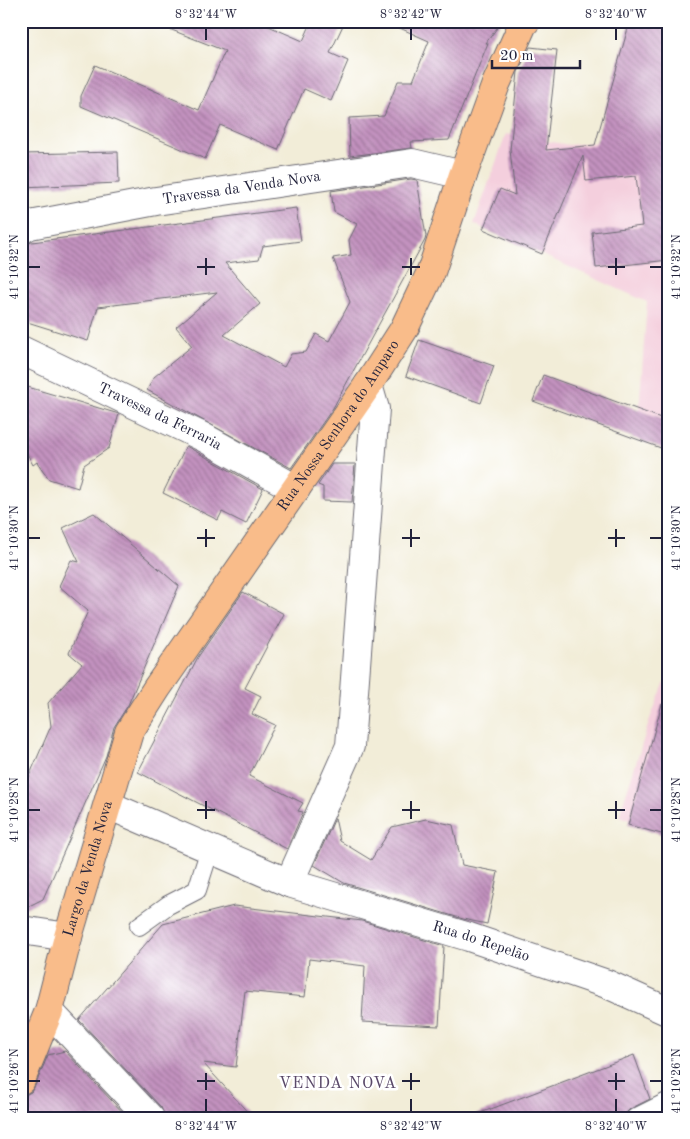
<svg xmlns="http://www.w3.org/2000/svg" width="690" height="1139" viewBox="0 0 690 1139" font-family="'Old Standard TT',serif">
	<defs>
		<pattern id="building-back-hatch" width="6" height="6" patternUnits="userSpaceOnUse" patternTransform="scale(1.25)"><rect width="6" height="6" fill="#c392bf"/><path d="M-1 5l2 2M0 0l6 6M5-1l2 2" fill="none" stroke="#9e779c"/></pattern>
	</defs>
	<rect width="100%" height="100%" fill="#fff"/>
	<filter id="ink" filterUnits="userSpaceOnUse"><feTurbulence type="fractalNoise" baseFrequency=".02" numOctaves="2"/><feDisplacementMap in="SourceGraphic" scale="10" xChannelSelector="R" yChannelSelector="G"/><feConvolveMatrix kernelMatrix="1 2 1 2 8 2 1 2 1" color-interpolation-filters="sRGB"/></filter>
	<filter id="wash" filterUnits="userSpaceOnUse"><feTurbulence type="fractalNoise" baseFrequency=".0096" numOctaves="4" result="noise"/><feDisplacementMap in="SourceGraphic" scale="20" xChannelSelector="R" yChannelSelector="G"/><feGaussianBlur stdDeviation="1.12" result="paint"/><feColorMatrix in="noise" values="0 0 0 0 0 0 0 0 0 0 0 0 0 0 0 0 0 1.4 0 .05"/><feComposite in="paint" operator="in"/></filter>
	<g filter="url(#wash)">
		<rect width="100%" height="100%" fill="#f2edd8"/>
		<!-- built -->
		<g fill="#f4cfdd">
			<polygon points="669,100 669,423 639,411 647,302 474,224 506,134 569,145 656,136"/>
			<polygon points="669,672 669,833 619,816 651,716"/>
		</g>
		<g id="blocks">
			<!-- building -->
			<g fill="url(#building-back-hatch)">
				<polygon points="154,21 257,21 303,41 312,21 345,21 330,53 348,61 331,101 304,89 278,150 220,125 205,159 81,106 81,96 95,65 199,110 225,51 154,23"/>
				<polygon points="384,21 502,21 486,43 488,43 449,140 411,142 412,148 350,156 349,118 384,116 398,81 413,81 429,41"/>
				<polygon points="630,21 669,21 669,260 596,268 592,232 642,226 636,176 586,181 583,156 542,254 483,229 500,189 515,195 510,150 518,72 530,47 557,50 546,150 595,145"/>
				<polygon points="118,152 119,183 21,187 21,154"/>
				<polygon points="411,179 417,180 426,236 425,240 333,408 291,468 147,390 154,377 192,346 176,327 217,292 98,307 88,341 21,320 21,246 32,242 296,208 301,241 263,246 259,259 225,263 260,304 224,335 284,367 291,354 306,352 316,334 329,341 350,302 333,258 351,255 349,240 357,224 334,212 331,191"/>
				<polygon points="419,340 494,366 481,403 406,376"/>
				<polygon points="543,375 669,421 669,451 533,401"/>
				<polygon points="21,385 119,414 109,448 84,465 78,488 49,479 37,462 33,465 21,442"/>
				<polygon points="186,446 263,489 246,524 222,512 218,520 163,493"/>
				<polygon points="332,464 355,464 352,502 323,501 323,487 318,485"/>
				<polygon points="94,513 179,586 128,705 114,727 106,756 43,899 21,910 21,795 51,726 48,703 82,664 69,653 88,611 59,586 71,560 79,562 63,528"/>
				<polygon points="243,592 284,614 245,688 261,696 252,714 275,725 249,776 303,803 298,811 303,812 287,849 138,772 198,657"/>
				<polygon points="662,704 669,705 669,836 628,825"/>
				<polygon points="335,818 340,841 371,860 392,827 426,819 453,825 462,865 498,872 487,924 463,919 344,883 314,865"/>
				<polygon points="234,906 362,921 444,946 439,1026 362,1022 365,966 309,959 305,997 245,991 236,1067 203,1063 253,1118 165,1118 161,1107 79,1020 163,924"/>
				<polygon points="65,1051 128,1118 21,1118 21,1104 27,1094 31,1092 35,1086 48,1055"/>
				<polygon points="634,1055 650,1099 630,1109 626,1113 624,1118 475,1118 475,1115"/>
			</g>
		</g>
	</g>
	<g filter="url(#ink)">
		<use href="#blocks" fill-opacity="0" stroke="#6b6972" stroke-width="1"/>
		<g fill="none" stroke-linecap="round" stroke-linejoin="round">
			<defs>
				<g id="service">
					<polyline points="139,926 168,905 197,890 210,849"/>
					<polyline points="635,1118 669,1101"/>
				</g>
				<g id="minor">
					<path id="s1" d="M21,230L30,225L156,201L412,163L463,175"/>
					<path id="s2" d="M21,350L203,437L296,489"/>
					<polyline points="289,883 350,746 375,409 368,385"/>
					<polyline points="21,930 68,937"/>
					<polyline points="49,1011 150,1118"/>
				</g>
				<g id="tertiary">
					<path id="s3" d="M108,805L289,883L469,937L607,984L669,1012"/>
				</g>
				<g id="primary">
					<path id="s4" d="M21,1080L49,1011L68,937L129,732L157,688L368,385L404,329L431,272L463,175L496,84L523,24L526,21"/>
				</g>
			</defs>
			<!-- service casing -->
			<use href="#service" stroke="#6b6972" stroke-width="20"/>
			<!-- minor casing -->
			<use href="#minor" stroke="#6b6972" stroke-width="30"/>
			<!-- tertiary casing -->
			<use href="#tertiary" stroke="#6b6972" stroke-width="30"/>
			<!-- primary casing -->
			<use href="#primary" stroke="#6b6972" stroke-width="30"/>
			<!-- service -->
			<use href="#service" stroke="#fff" stroke-width="18"/>
			<!-- minor -->
			<use href="#minor" stroke="#fff" stroke-width="28"/>
			<!-- tertiary -->
			<use href="#tertiary" stroke="#fff" stroke-width="28"/>
			<!-- primary -->
			<use href="#primary" stroke="#f9bc8a" stroke-width="28"/>
		</g>
	</g>
	<!-- ticks -->
	<path fill="none" stroke="#22223b" stroke-width="2" d="M206,28V40M411,28V40M616,28V40M206,258V275M411,258V275M616,258V275M28,267H40M197,267H215M402,267H420M608,267H625M650,267H662M206,529V547M411,529V547M616,529V547M28,538H40M197,538H215M402,538H420M608,538H625M650,538H662M206,801V819M411,801V819M616,801V819M28,810H40M197,810H215M402,810H420M608,810H625M650,810H662M206,1073V1090M411,1073V1090M616,1073V1090M28,1081H40M197,1081H215M402,1081H420M608,1081H625M650,1081H662M206,1099V1112M411,1099V1112M616,1099V1112"/>
	<g text-anchor="middle" dominant-baseline="central" stroke-width="5" stroke-linejoin="round" paint-order="stroke">
		<!-- street labels -->
		<g font-size="15" fill="#22223b" stroke="#fff">
			<text stroke="none"><textPath href="#s1" startOffset="225">Travessa da Venda Nova</textPath></text>
			<text stroke="none"><textPath href="#s2" startOffset="154">Travessa da Ferraria</textPath></text>
			<text stroke="none"><textPath href="#s4" startOffset="736">Rua Nossa Senhora do Amparo</textPath></text>
			<text stroke="none"><textPath href="#s4" startOffset="222">Largo da Venda Nova</textPath></text>
			<text stroke="none"><textPath href="#s3" startOffset="398">Rua do Repelão</textPath></text>
		</g>
		<!-- neighbourhood labels -->
		<g font-size="16" letter-spacing="1" fill="#5a4969" stroke="#fff">
			<text x="338" y="1084">VENDA NOVA</text>
		</g>
	</g>
	<!-- margin -->
	<rect width="690" height="1139" fill="none" stroke="#fff" stroke-width="55"/>
	<!-- scale -->
	<path d="M492 60v8h88v-8" fill="none" stroke="#22223b" stroke-width="2.5"/>
	<text x="500" y="60" font-size="15" fill="#22223b" stroke="#ffffff" stroke-width="4" paint-order="stroke">20 m</text>
	<rect x="28" y="28" width="634" height="1084" fill="none" stroke="#22223b" stroke-width="2"/>
	<g font-size="12" text-anchor="middle" fill="#22223b">
		<text x="206" y="18">8°32'44"W</text>
		<text x="411" y="18">8°32'42"W</text>
		<text x="616" y="18">8°32'40"W</text>
		<text transform="translate(14 267) rotate(-90)" y="4">41°10'32"N</text>
		<text transform="translate(676 267) rotate(-90)" y="4">41°10'32"N</text>
		<text transform="translate(14 538) rotate(-90)" y="4">41°10'30"N</text>
		<text transform="translate(676 538) rotate(-90)" y="4">41°10'30"N</text>
		<text transform="translate(14 810) rotate(-90)" y="4">41°10'28"N</text>
		<text transform="translate(676 810) rotate(-90)" y="4">41°10'28"N</text>
		<text transform="translate(14 1081) rotate(-90)" y="4">41°10'26"N</text>
		<text transform="translate(676 1081) rotate(-90)" y="4">41°10'26"N</text>
		<text x="206" y="1130">8°32'44"W</text>
		<text x="411" y="1130">8°32'42"W</text>
		<text x="616" y="1130">8°32'40"W</text>
	</g>
</svg>
